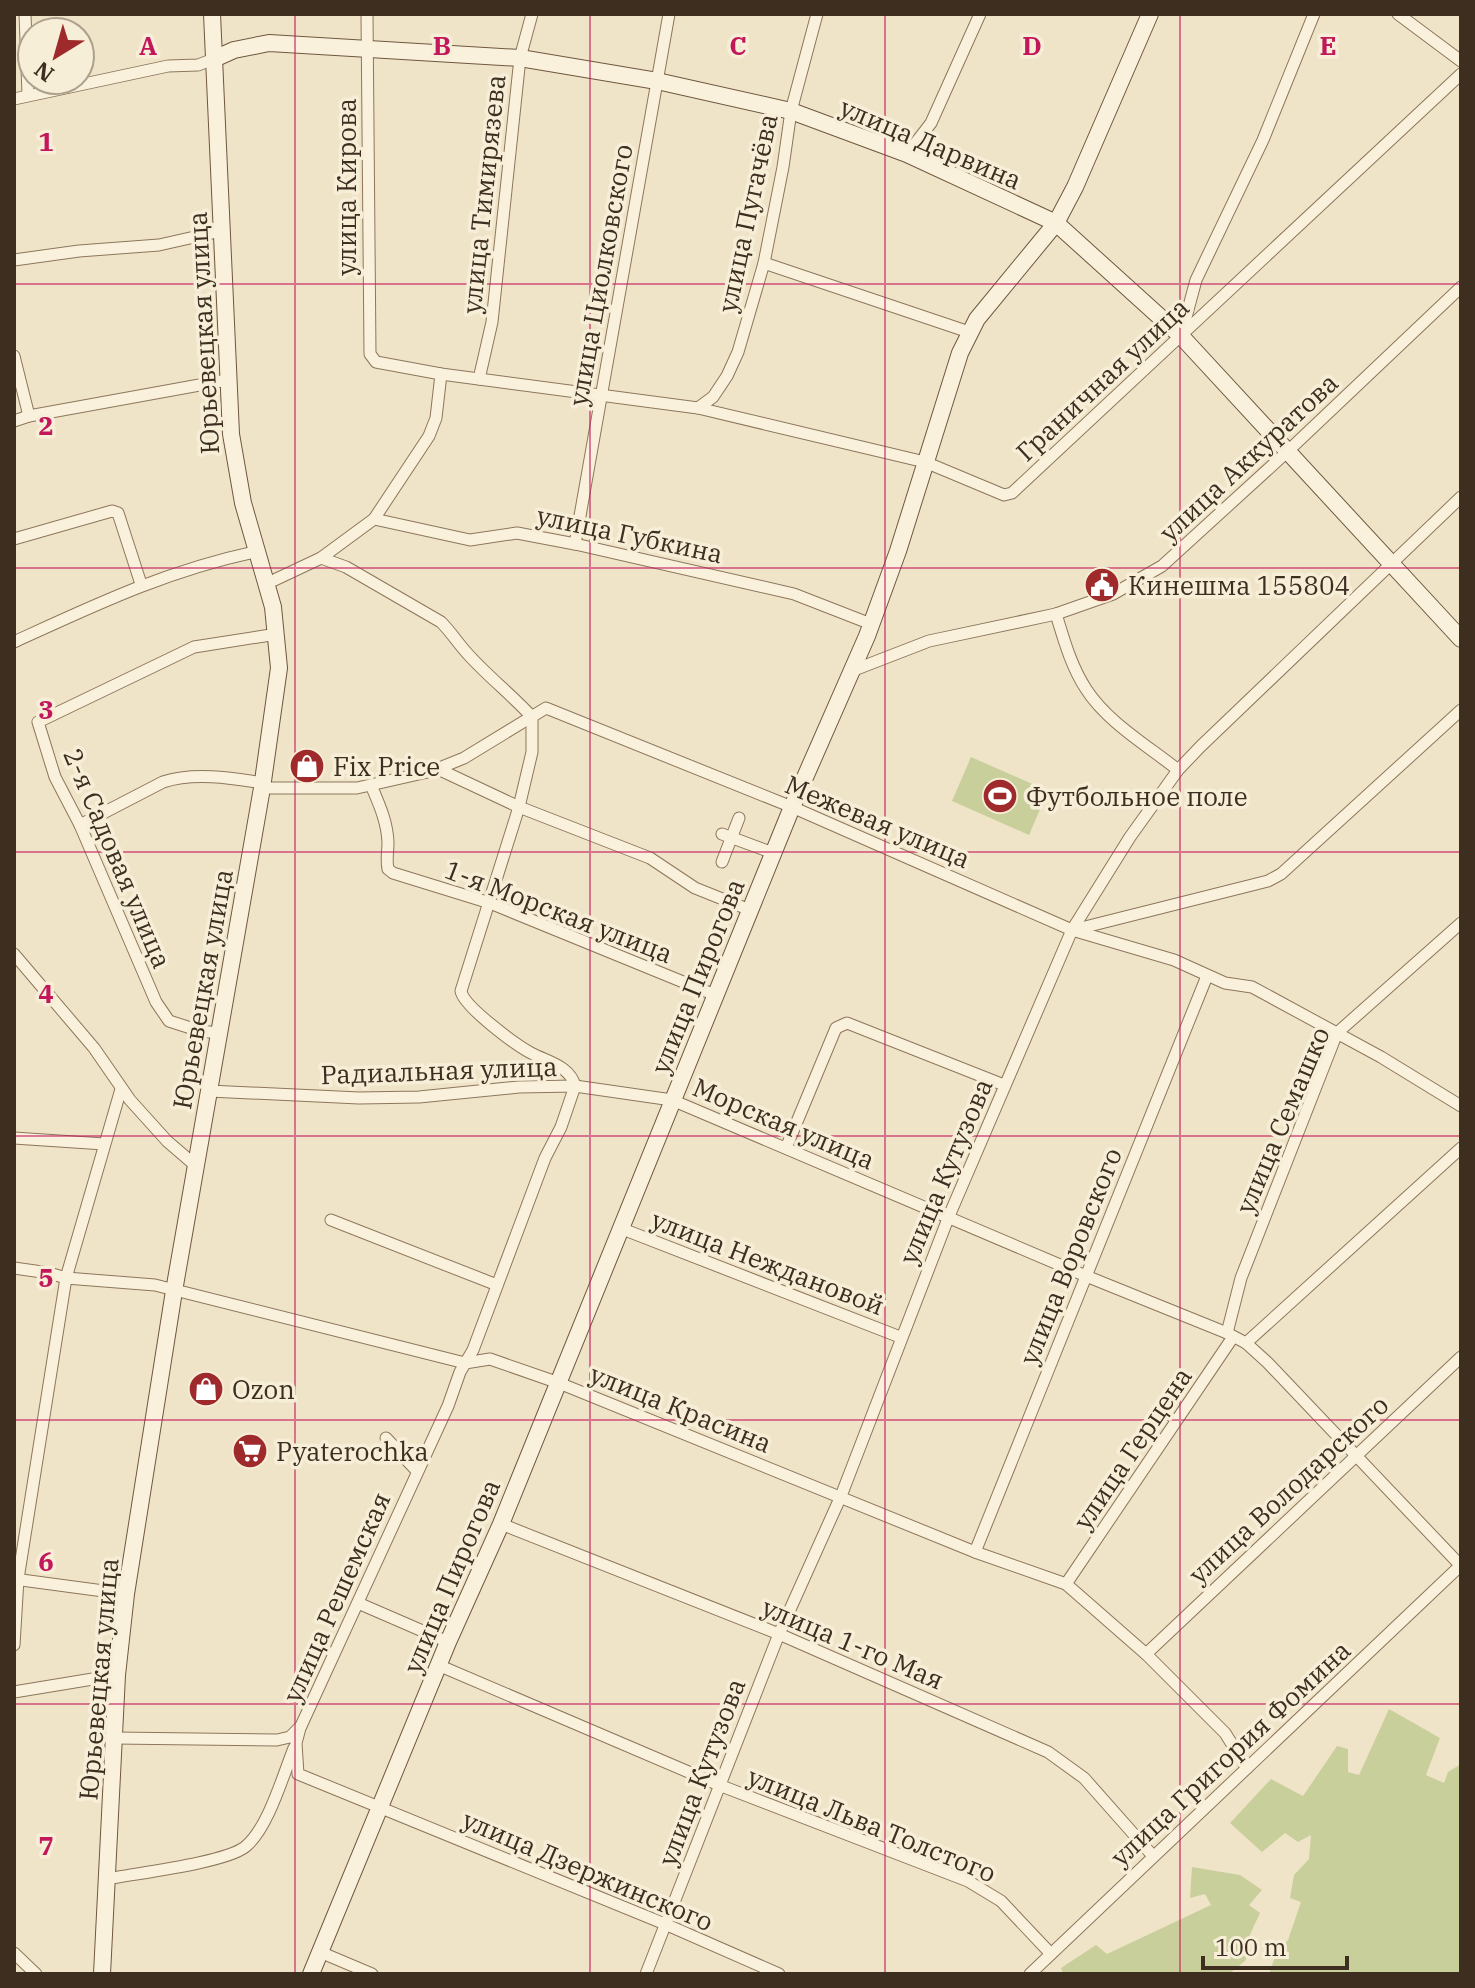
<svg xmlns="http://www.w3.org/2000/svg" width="1475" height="1988" viewBox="0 0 1475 1988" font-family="'IBM Plex Serif',serif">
	<rect width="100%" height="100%" fill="#f0e4c8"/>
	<!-- green -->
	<g fill="#c9cf9b">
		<polygon points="971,757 1048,791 1029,835 952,801"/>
		<polygon points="1389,1709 1440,1738 1426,1775 1444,1783 1448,1772 1461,1764 1461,1974 1269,1974 1277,1951 1288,1940 1301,1902 1290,1898 1294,1875 1309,1859 1311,1835 1298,1842 1285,1833 1262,1852 1230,1823 1271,1779 1303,1796 1337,1746 1348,1749 1348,1772 1359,1775"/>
		<polygon points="1192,1867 1240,1875 1262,1890 1249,1905 1260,1913 1246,1943 1246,1960 1229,1974 1063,1974 1061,1968 1096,1945 1107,1954 1211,1905 1205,1894 1190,1898"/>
	</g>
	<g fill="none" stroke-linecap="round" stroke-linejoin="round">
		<defs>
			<g id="street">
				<polyline points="25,14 28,95"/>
				<polyline points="367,14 370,354 376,362 441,374 698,408 925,462 1004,495 1012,493 1461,74"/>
				<polyline points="1398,14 1461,61"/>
				<polyline points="14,99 168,66 198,65 214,59"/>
				<polyline points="907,154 931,123 980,14"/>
				<polyline points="14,260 79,251 159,245 221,231"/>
				<polyline points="764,263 969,332"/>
				<polyline points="1181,336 1196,280 1263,140 1314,14"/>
				<polyline points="14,356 29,416"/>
				<polyline points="479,379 492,322 520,58 532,14"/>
				<polyline points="698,408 713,397 727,376 738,352 764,263 783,167 791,111 817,14"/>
				<polyline points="14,421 29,416 227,380"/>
				<polyline points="374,519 470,540 517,533 575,544 794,594 871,624"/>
				<polyline points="14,539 112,511 118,513 141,584"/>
				<polyline points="575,544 669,14"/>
				<path d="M321,558L346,567L441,622C451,632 457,642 466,652C486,675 511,694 532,717V752L519,807L461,991C463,1006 516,1045 531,1053C548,1062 570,1066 575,1086"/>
				<polyline points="268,583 321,558 374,519 429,436 436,418 441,374"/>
				<path d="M1056,614C1064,640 1071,666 1086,689C1107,722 1148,746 1178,770"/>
				<path d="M14,642C97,604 168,570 259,551"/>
				<polyline points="854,670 929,641 1056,614 1113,594 1162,566 1288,451 1461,287"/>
				<polyline points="438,769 519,807 650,858 695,888 750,910"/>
				<path d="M371,785C379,804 387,821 388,842C388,852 386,860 388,869L393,873L490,903L715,995"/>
				<polyline points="262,788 357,788 432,771 464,758 546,708 792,807 1072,930 1174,960 1225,983 1252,987 1381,1057 1461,1106"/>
				<path d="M80,825L163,782C194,772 231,778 263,783"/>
				<polyline points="722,834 773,853"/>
				<polyline points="722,862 739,818"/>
				<polyline points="1073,930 1268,881 1281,874 1461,710"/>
				<polyline points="14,954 94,1048 130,1100 167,1141 196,1166"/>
				<polyline points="219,1033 200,1031 169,1021 156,1002 80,825 55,777 38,722 194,647 277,634"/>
				<polyline points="209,1091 359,1098 419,1097 519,1087 575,1086 672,1100 1086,1276 1227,1333 1246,1343 1268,1363 1461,1566"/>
				<polyline points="14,1138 104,1144"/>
				<polyline points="786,1148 836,1028 847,1023 1004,1085"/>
				<polyline points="331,1220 497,1285"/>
				<polyline points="620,1228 900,1337"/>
				<polyline points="14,1268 49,1273 66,1278 155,1285 465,1363 490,1359 559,1383 975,1552 1066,1584 1146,1654 1225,1733 1247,1768"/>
				<polyline points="1227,1333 1241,1278 1337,1033 1461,923"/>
				<polyline points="1246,1343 1461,1148"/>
				<polyline points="386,1438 417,1471"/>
				<polyline points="501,1524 779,1634 1048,1752 1084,1778 1153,1856"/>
				<polyline points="975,1552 1207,976"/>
				<polyline points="14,1579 126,1594"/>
				<polyline points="1066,1584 1233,1337"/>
				<polyline points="358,1603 448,1642"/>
				<polyline points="14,1645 18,1579 66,1278 121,1089"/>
				<polyline points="1146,1654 1461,1357"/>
				<polyline points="438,1665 719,1785 968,1881 1001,1901 1051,1954"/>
				<polyline points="14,1692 117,1675"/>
				<polyline points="300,1728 296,1743 298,1774 665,1924 779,1974"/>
				<polyline points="115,1738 277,1740 290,1737 301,1726 448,1406 460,1372 473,1350 545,1158 561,1127 575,1086"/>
				<path d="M107,1879C137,1873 224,1863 245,1847C268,1829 283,1775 294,1748"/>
				<polyline points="320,1952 372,1974"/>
				<polyline points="14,1953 36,1974"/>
				<polyline points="646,1974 779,1634 841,1496 949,1216 1072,930 1130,837 1178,770 1201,746 1461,497"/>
				<polyline points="1030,1974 1461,1565"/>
			</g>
			<g id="secondary">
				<polyline points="214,59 234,50 269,43 520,58 657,81 791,111 907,154 1056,223 1181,336 1461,639"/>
				<polyline points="102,1974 117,1675 126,1594 174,1291 262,788 279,668 273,607 243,503 231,434 212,14"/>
				<polyline points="311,1974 448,1642 501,1524 792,807 867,636 898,551 960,353 977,319 1056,223 1075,187 1150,14"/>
			</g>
		</defs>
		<!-- street casing -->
		<use href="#street" stroke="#8d765c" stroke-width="13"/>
		<!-- secondary casing -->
		<use href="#secondary" stroke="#6f573f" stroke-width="18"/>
		<!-- street -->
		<use href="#street" stroke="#faf1dc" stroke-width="11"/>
		<!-- secondary -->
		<use href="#secondary" stroke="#faf1dc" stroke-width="16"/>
	</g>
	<!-- grid -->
	<path fill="none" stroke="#c2185b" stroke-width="2" stroke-opacity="0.55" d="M295,14V1974M590,14V1974M885,14V1974M1180,14V1974M14,284H1461M14,568H1461M14,852H1461M14,1136H1461M14,1420H1461M14,1704H1461"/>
	<!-- icons -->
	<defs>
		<symbol id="civic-disc" viewBox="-11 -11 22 22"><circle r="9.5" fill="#9e2a2b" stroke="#f7eed8"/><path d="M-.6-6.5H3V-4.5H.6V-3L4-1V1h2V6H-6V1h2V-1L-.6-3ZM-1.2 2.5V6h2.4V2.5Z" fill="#fff"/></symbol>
		<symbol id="shop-disc" viewBox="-11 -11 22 22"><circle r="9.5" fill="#9e2a2b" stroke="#f7eed8"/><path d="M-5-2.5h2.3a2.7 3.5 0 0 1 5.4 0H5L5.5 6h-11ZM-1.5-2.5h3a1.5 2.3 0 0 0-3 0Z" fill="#fff"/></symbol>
		<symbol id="stadium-disc" viewBox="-11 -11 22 22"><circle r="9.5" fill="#9e2a2b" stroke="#f7eed8"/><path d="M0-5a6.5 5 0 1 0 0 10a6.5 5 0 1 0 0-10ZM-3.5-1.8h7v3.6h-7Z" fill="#fff"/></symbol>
		<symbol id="supermarket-disc" viewBox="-11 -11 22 22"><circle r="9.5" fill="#9e2a2b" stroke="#f7eed8"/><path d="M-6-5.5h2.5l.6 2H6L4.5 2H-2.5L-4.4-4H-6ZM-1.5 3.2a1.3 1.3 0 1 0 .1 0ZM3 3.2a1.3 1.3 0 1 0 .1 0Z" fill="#fff"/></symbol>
	</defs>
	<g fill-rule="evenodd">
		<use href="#civic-disc" x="1082" y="565" width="40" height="40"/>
		<use href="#shop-disc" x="287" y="746" width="40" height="40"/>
		<use href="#stadium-disc" x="980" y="776" width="40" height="40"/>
		<use href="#shop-disc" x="186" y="1369" width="40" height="40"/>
		<use href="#supermarket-disc" x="230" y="1431" width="40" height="40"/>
	</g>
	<g text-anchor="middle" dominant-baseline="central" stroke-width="7" stroke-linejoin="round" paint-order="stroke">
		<!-- street labels -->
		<g font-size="26" fill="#3d2e20" stroke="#f7eed8">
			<text transform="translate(931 143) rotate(23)">улица Дарвина</text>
			<text transform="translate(346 187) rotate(-90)">улица Кирова</text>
			<text transform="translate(483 194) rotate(-84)">улица Тимирязева</text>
			<text transform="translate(747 213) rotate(-78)">улица Пугачёва</text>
			<text transform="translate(600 275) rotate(-80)">улица Циолковского</text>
			<text transform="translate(203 333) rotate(-93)">Юрьевецкая улица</text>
			<text transform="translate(1102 379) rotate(-43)">Граничная улица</text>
			<text transform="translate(1248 457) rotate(-43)">улица Аккуратова</text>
			<text transform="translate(630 534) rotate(12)">улица Губкина</text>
			<text transform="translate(878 821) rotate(23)">Межевая улица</text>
			<text transform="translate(118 858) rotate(67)">2-я Садовая улица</text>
			<text transform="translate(559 911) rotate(21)">1-я Морская улица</text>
			<text transform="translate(697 976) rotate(-68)">улица Пирогова</text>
			<text transform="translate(202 989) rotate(-80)">Юрьевецкая улица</text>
			<text transform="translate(439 1070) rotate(-2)">Радиальная улица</text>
			<text transform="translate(1282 1120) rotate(-67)">улица Семашко</text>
			<text transform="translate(784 1123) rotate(23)">Морская улица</text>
			<text transform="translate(945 1171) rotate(-67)">улица Кутузова</text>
			<text transform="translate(1070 1256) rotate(-68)">улица Воровского</text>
			<text transform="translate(768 1262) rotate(21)">улица Неждановой</text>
			<text transform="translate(681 1408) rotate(22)">улица Красина</text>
			<text transform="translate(1132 1448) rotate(-56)">улица Герцена</text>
			<text transform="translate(1288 1489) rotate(-43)">улица Володарского</text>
			<text transform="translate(451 1576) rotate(-67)">улица Пирогова</text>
			<text transform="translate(336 1597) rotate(-66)">улица Решемская</text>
			<text transform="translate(853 1643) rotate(23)">улица 1-го Мая</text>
			<text transform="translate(98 1679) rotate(-85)">Юрьевецкая улица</text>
			<text transform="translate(1230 1753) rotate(-43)">улица Григория Фомина</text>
			<text transform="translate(701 1772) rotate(-69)">улица Кутузова</text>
			<text transform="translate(872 1824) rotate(22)">улица Льва Толстого</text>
			<text transform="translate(588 1870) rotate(23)">улица Дзержинского</text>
		</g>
		<!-- poi labels -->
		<g font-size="26" fill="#3d2e20" stroke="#f7eed8" text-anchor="start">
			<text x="1128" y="585">Кинешма 155804</text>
			<text x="333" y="766">Fix Price</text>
			<text x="1026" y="796">Футбольное поле</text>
			<text x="232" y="1389">Ozon</text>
			<text x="276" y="1451">Pyaterochka</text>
		</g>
	</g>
	<g font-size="26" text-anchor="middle" font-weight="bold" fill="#c2185b" stroke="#f7eed8" stroke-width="7" stroke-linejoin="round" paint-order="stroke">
		<text x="148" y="55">A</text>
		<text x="442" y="55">B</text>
		<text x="738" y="55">C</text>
		<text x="1032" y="55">D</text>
		<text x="1328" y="55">E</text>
		<text x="46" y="151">1</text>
		<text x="46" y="435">2</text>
		<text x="46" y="719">3</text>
		<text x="46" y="1003">4</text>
		<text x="46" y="1287">5</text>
		<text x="46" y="1571">6</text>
		<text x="46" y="1855">7</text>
	</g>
	<!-- border -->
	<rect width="1475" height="1988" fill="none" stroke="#3d2e20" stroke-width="32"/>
	<!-- north arrow -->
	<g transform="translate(56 56) rotate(217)"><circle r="38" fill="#f7eed8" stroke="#ada18e" stroke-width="2"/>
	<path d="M0-6L14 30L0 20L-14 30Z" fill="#9e2a2b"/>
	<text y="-12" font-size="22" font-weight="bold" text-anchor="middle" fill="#3d2e20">N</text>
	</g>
	<!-- scale -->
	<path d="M1203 1956v12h144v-12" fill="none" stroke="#3d2e20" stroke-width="4"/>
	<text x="1215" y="1956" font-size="24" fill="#3d2e20" stroke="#f7eed8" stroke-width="6" paint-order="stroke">100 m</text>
</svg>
